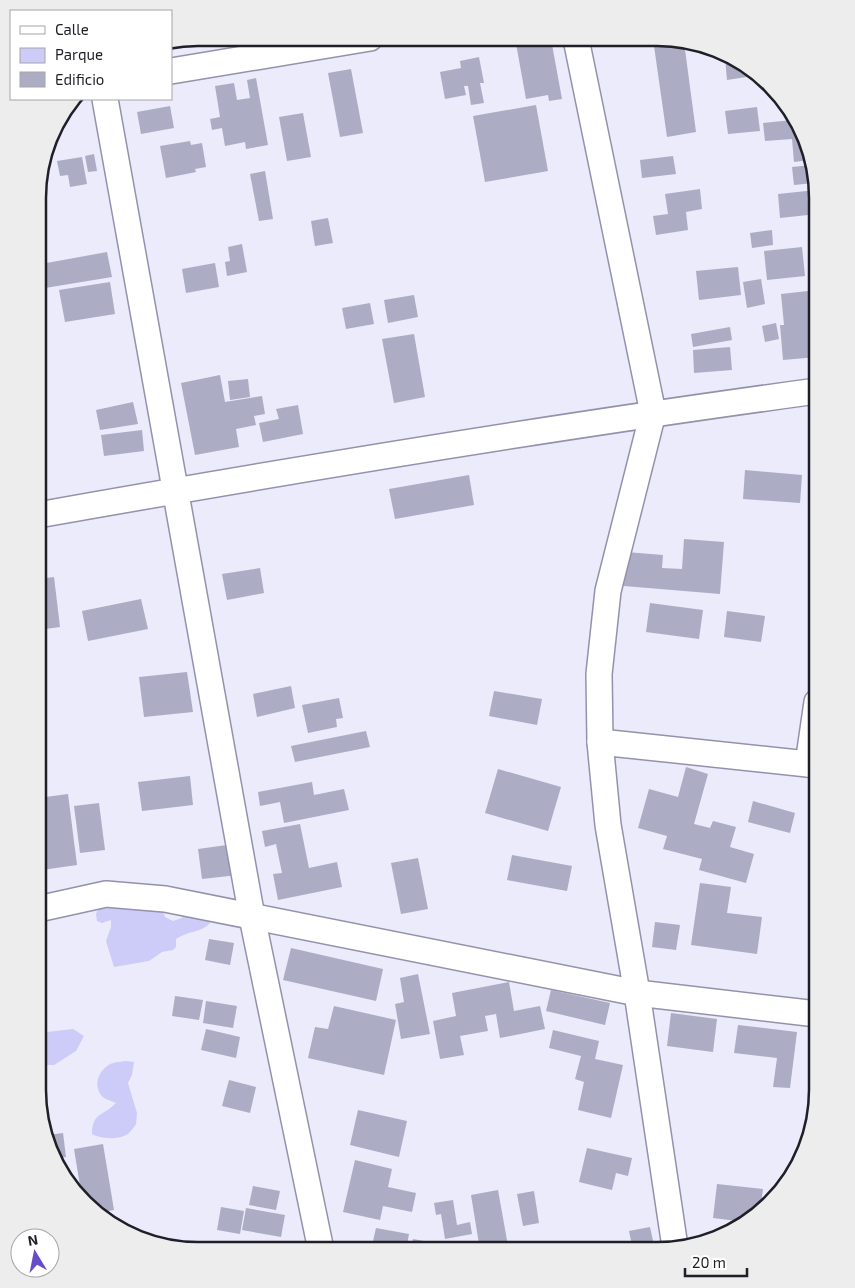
<svg xmlns="http://www.w3.org/2000/svg" width="855" height="1288" viewBox="0 0 855 1288" font-family="'Exo 2',sans-serif">
	<rect width="100%" height="100%" fill="#ebebfb"/>
	<!-- green -->
	<g fill="#cdcbf8">
		<path d="M101,903L163,911L165,917L173,921L182,918L187,911L202,909L210,923C203,932 187,931 176,939V947L173,950L162,952L149,961L114,967L106,941L111,927V920L102,923L97,921L96,914Z"/>
		<polygon points="73,1029 84,1036 76,1051 54,1065 46,1065 38,1062 38,1042 39,1037 47,1032"/>
		<path d="M126,1061L134,1062L132,1075L128,1083L137,1113L136,1124C134,1127 131,1131 128,1134C119,1140 101,1139 92,1134C92,1113 103,1116 116,1103C112,1101 107,1100 104,1098C94,1089 96,1075 106,1067C111,1062 119,1062 126,1061Z"/>
	</g>
	<!-- building -->
	<g fill="#acacc5">
		<polygon points="515,38 551,39 562,99 549,101 548,95 526,99"/>
		<polygon points="653,39 678,39 684,42 696,132 667,137"/>
		<polygon points="479,57 484,83 480,83 484,103 471,105 468,86 464,86 466,95 445,99 440,72 461,68 460,61"/>
		<polygon points="725,58 752,70 753,76 727,80"/>
		<polygon points="351,69 363,133 340,137 328,73"/>
		<polygon points="256,78 268,145 246,149 245,142 225,146 222,128 212,130 210,119 220,117 215,86 234,83 237,100 250,98 247,80"/>
		<polygon points="536,105 548,171 485,182 473,116"/>
		<polygon points="170,106 174,128 141,134 137,112"/>
		<polygon points="757,107 760,131 728,134 725,111"/>
		<polygon points="303,113 311,157 287,161 279,117"/>
		<polygon points="792,120 798,128 799,138 805,137 810,160 794,162 792,139 765,141 763,123"/>
		<polygon points="190,141 191,145 202,143 206,167 195,169 196,172 166,178 160,146"/>
		<polygon points="94,154 97,171 88,172 85,156"/>
		<polygon points="673,156 676,174 642,178 640,160"/>
		<polygon points="82,157 87,184 70,187 68,175 60,176 57,161"/>
		<polygon points="811,165 814,183 794,185 792,167"/>
		<polygon points="265,171 273,219 259,221 250,174"/>
		<polygon points="700,189 702,209 686,212 688,230 656,235 653,216 668,214 665,194"/>
		<polygon points="816,190 817,214 780,218 778,194"/>
		<polygon points="328,218 333,243 315,246 311,221"/>
		<polygon points="772,230 773,245 752,248 750,233"/>
		<polygon points="242,244 247,272 227,276 225,262 230,261 228,247"/>
		<polygon points="802,247 805,276 767,280 764,251"/>
		<polygon points="107,252 112,277 45,288 41,264"/>
		<polygon points="215,263 219,287 186,293 182,269"/>
		<polygon points="738,267 741,295 699,300 696,271"/>
		<polygon points="761,279 765,304 747,308 743,282"/>
		<polygon points="110,282 115,314 65,322 59,290"/>
		<polygon points="817,290 817,357 783,360 780,325 784,325 781,294"/>
		<polygon points="414,295 418,317 388,323 384,300"/>
		<polygon points="370,303 374,324 346,329 342,308"/>
		<polygon points="776,323 779,339 765,342 762,326"/>
		<polygon points="730,327 732,340 693,347 691,334"/>
		<polygon points="414,334 425,397 394,403 382,339"/>
		<polygon points="730,347 732,370 694,373 693,350"/>
		<polygon points="220,375 225,402 262,396 265,414 254,416 256,425 236,429 239,447 195,455 181,383"/>
		<polygon points="248,379 250,397 230,400 228,381"/>
		<polygon points="133,402 138,424 100,430 96,410"/>
		<polygon points="298,405 303,434 263,442 259,423 279,419 276,409"/>
		<polygon points="142,430 144,451 104,456 101,435"/>
		<polygon points="745,470 802,475 800,503 743,499"/>
		<polygon points="469,475 474,505 395,519 389,489"/>
		<polygon points="684,539 724,542 720,594 624,586 626,552 663,555 662,568 682,569"/>
		<polygon points="260,568 264,593 227,600 222,574"/>
		<polygon points="54,577 60,627 38,630 38,579"/>
		<polygon points="141,599 148,629 88,641 82,611"/>
		<polygon points="650,603 703,610 699,639 646,632"/>
		<polygon points="727,611 765,616 761,642 724,637"/>
		<polygon points="187,672 193,712 144,717 139,677"/>
		<polygon points="291,686 295,708 257,717 253,694"/>
		<polygon points="494,691 542,699 537,725 489,716"/>
		<polygon points="339,698 343,718 336,719 337,727 308,733 302,705"/>
		<polygon points="366,731 370,747 295,762 291,746"/>
		<polygon points="686,767 708,774 694,824 710,828 713,821 736,827 730,847 754,854 746,883 699,870 702,859 663,849 667,836 638,828 649,789 678,797"/>
		<polygon points="498,769 561,787 548,831 485,813"/>
		<polygon points="190,776 193,805 142,811 138,782"/>
		<polygon points="312,782 314,795 344,789 349,810 284,823 280,802 260,806 258,792"/>
		<polygon points="68,794 77,865 42,870 38,838 38,798"/>
		<polygon points="753,801 795,813 790,833 748,822"/>
		<polygon points="99,803 105,850 80,853 74,806"/>
		<polygon points="300,824 309,868 337,862 342,887 278,900 273,874 282,873 276,844 265,847 262,831"/>
		<polygon points="234,844 238,875 202,879 198,849"/>
		<polygon points="512,855 572,866 567,891 507,880"/>
		<polygon points="418,858 428,909 401,914 391,863"/>
		<polygon points="700,883 731,887 727,913 762,917 757,954 691,945"/>
		<polygon points="655,922 680,925 676,950 652,947"/>
		<polygon points="209,939 234,943 230,965 205,960"/>
		<polygon points="291,948 383,969 376,1001 283,980"/>
		<polygon points="418,974 430,1034 401,1039 395,1004 404,1002 400,978"/>
		<polygon points="509,982 514,1011 540,1006 545,1029 500,1038 496,1014 485,1016 488,1031 460,1036 464,1055 440,1059 433,1021 456,1016 452,993"/>
		<polygon points="551,990 610,1003 605,1025 546,1011"/>
		<polygon points="175,996 203,1000 199,1020 172,1016"/>
		<polygon points="206,1001 237,1006 233,1028 203,1023"/>
		<polygon points="334,1006 396,1020 384,1075 308,1058 315,1027 328,1029"/>
		<polygon points="671,1013 717,1019 713,1052 667,1046"/>
		<polygon points="738,1025 797,1032 790,1088 773,1087 777,1058 734,1053"/>
		<polygon points="206,1029 240,1037 236,1058 201,1050"/>
		<polygon points="553,1030 599,1041 595,1059 623,1065 611,1118 578,1110 584,1082 575,1079 581,1056 549,1048"/>
		<polygon points="229,1080 256,1087 250,1113 222,1106"/>
		<polygon points="358,1110 407,1121 399,1157 350,1145"/>
		<polygon points="63,1133 66,1157 55,1158 50,1151 47,1135"/>
		<polygon points="103,1144 114,1210 97,1213 81,1192 74,1149"/>
		<polygon points="587,1148 632,1158 628,1176 616,1173 612,1190 579,1182"/>
		<polygon points="355,1160 392,1169 388,1187 416,1193 412,1212 383,1206 380,1220 343,1212"/>
		<polygon points="717,1184 763,1189 760,1212 745,1222 713,1218"/>
		<polygon points="253,1186 280,1191 276,1210 249,1205"/>
		<polygon points="498,1190 508,1246 480,1250 471,1195"/>
		<polygon points="534,1191 539,1223 523,1226 517,1194"/>
		<polygon points="453,1200 457,1225 470,1222 472,1234 445,1239 441,1214 436,1215 434,1203"/>
		<polygon points="221,1207 244,1211 240,1234 217,1230"/>
		<polygon points="246,1208 285,1215 281,1237 242,1230"/>
		<polygon points="650,1227 655,1250 633,1250 629,1231"/>
		<polygon points="376,1228 409,1234 406,1250 371,1250"/>
		<polygon points="413,1239 435,1243 434,1250 411,1250"/>
	</g>
	<g fill="none" stroke-linecap="round" stroke-linejoin="round">
		<defs>
			<g id="street">
				<polyline points="576,39 653,413 608,591 599,674 600,742 608,825 637,993 675,1247"/>
				<polyline points="171,71 370,38"/>
				<polyline points="105,99 252,917 321,1250"/>
				<path d="M38,515C297,469 557,426 817,391"/>
				<polyline points="600,742 817,765"/>
				<polyline points="808,764 817,702"/>
				<polyline points="38,909 106,894 165,899 637,993 817,1014"/>
			</g>
		</defs>
		<!-- street casing -->
		<use href="#street" stroke="#9392ab" stroke-width="28"/>
		<!-- street -->
		<use href="#street" stroke="#fff" stroke-width="25"/>
	</g>
	<!-- crop -->
	<path d="M0 0H855V1288H0ZM198 46H657A152 152 0 0 1 809 198V1090A152 152 0 0 1 657 1242H198A152 152 0 0 1 46 1090V198A152 152 0 0 1 198 46Z" fill="#ededee" fill-rule="evenodd"/>
	<path fill="none" stroke="#1f1f28" stroke-width="2.5" d="M198 46H657A152 152 0 0 1 809 198V1090A152 152 0 0 1 657 1242H198A152 152 0 0 1 46 1090V198A152 152 0 0 1 198 46Z"/>
	<!-- legend -->
	<rect x="10" y="10" width="162" height="90" fill="#ffffff" stroke="#a5a5a9"/>
	<rect x="20" y="26" width="25" height="8" fill="#ffffff" stroke="#a5a5a9"/>
	<text x="55" y="35" font-size="15" fill="#1f1f28">Calle</text>
	<rect x="20" y="48" width="25" height="15" fill="#cdcbf8" stroke="#a5a5a9"/>
	<text x="55" y="60" font-size="15" fill="#1f1f28">Parque</text>
	<rect x="20" y="72" width="25" height="15" fill="#acacc5" stroke="#a5a5a9"/>
	<text x="55" y="85" font-size="15" fill="#1f1f28">Edificio</text>
	<!-- north arrow -->
	<g transform="translate(35 1253) rotate(350)"><circle r="24" fill="#ffffff" stroke="#a5a5a9"/>
	<path d="M0-4L9 19L0 12L-9 19Z" fill="#644dc6"/>
	<text y="-8" font-size="14" font-weight="bold" text-anchor="middle" fill="#1f1f28">N</text>
	</g>
	<!-- scale -->
	<path d="M685 1268v8h62v-8" fill="none" stroke="#1f1f28" stroke-width="2.5"/>
	<text x="692" y="1268" font-size="15" fill="#1f1f28" stroke="#ffffff" stroke-width="4" paint-order="stroke">20 m</text>
</svg>
